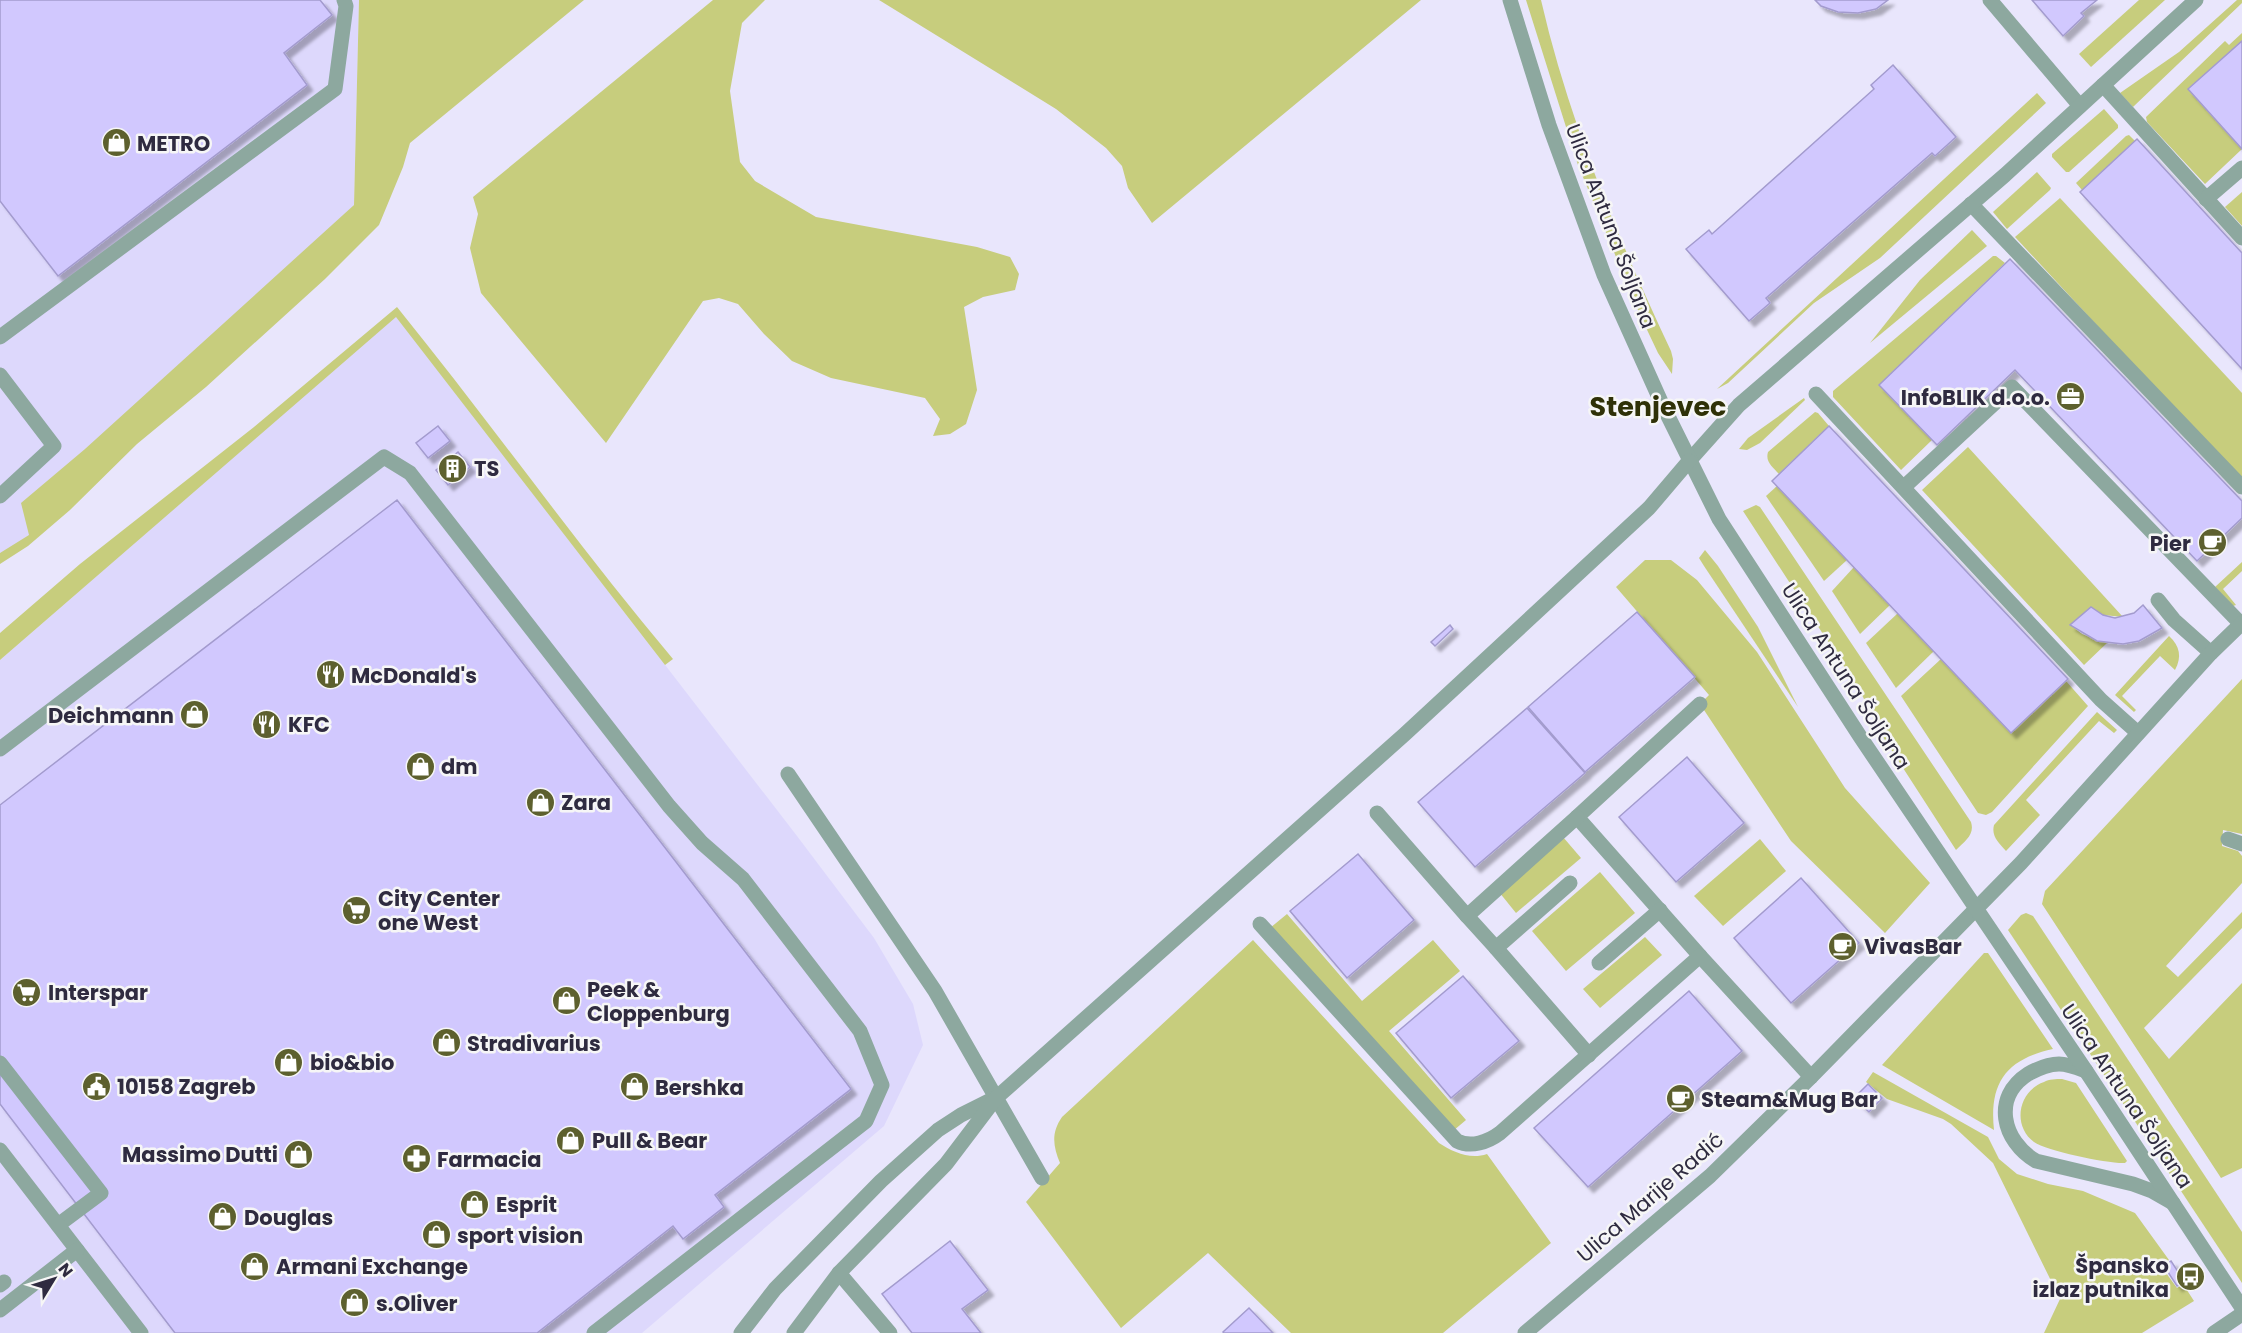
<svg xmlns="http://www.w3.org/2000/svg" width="2242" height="1333" viewBox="0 0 2242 1333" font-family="Poppins,sans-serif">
	<defs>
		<filter id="shadow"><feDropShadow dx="5.5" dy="5.5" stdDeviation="1.5" flood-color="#0004"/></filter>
	</defs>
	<rect width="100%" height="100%" fill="#e9e6fc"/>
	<!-- built -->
	<g fill="#ddd8fc">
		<polygon points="0,0 359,0 354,205 46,527 0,557"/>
		<polygon points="396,316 797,836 874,938 913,1004 923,1045 884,1126 642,1333 0,1333 0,660"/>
	</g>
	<!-- green -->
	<g fill="#c7cd7d">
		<polygon points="359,0 584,0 410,143 403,167 379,225 325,279 206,387 137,444 70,510 28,546 0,564 0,553 29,535 21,503 85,449 354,205"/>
		<polygon points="713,0 765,0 742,23 730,91 740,162 755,181 816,217 977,247 1010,257 1019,274 1015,290 983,297 964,307 977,390 966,424 950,434 933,436 940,419 925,398 831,378 792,361 764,334 738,304 719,298 703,301 606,443 481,293 470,248 478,214 473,197"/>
		<polygon points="879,0 1421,0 1152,223 1128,188 1122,166 1106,148 1056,109"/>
		<path d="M1526,0H1541C1569,122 1618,238 1671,351L1673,359L1672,374L1658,353L1640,315L1578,165Z"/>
		<polygon points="2139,0 2165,0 2091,67 2079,54"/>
		<polygon points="2237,0 2242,0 2242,3 2134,106 2133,107 2120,93 2179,52"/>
		<polygon points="2242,33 2242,41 2188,89 2242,149 2205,184 2147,122 2146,117 2225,41 2229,45"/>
		<polygon points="2037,93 2046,103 1880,258 1814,303 1728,383 1717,389"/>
		<polygon points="2104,109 2118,125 2118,128 2069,172 2066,172 2052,157 2052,154"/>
		<polygon points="2129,135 2135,141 2082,190 2076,183 2126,136"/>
		<polygon points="2037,172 2051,188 2050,190 2007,229 1993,212"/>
		<polygon points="2242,192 2242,226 2225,207"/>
		<polygon points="2060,198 2242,393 2242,482 2015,237"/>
		<polygon points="1972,230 1987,246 1870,343 1920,280"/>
		<polygon points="1993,256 1996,256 2005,263 1879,385 1932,440 1901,470 1833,397 1833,391"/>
		<path d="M397,307C491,423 577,545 673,659L665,665L396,317L0,660V633L80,564L254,427Z"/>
		<polygon points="1804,398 1805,400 1760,443 1747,450 1739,449 1748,438"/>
		<path d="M1815,412L1818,413L1829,426L1779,474C1773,467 1765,462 1768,452Z"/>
		<polygon points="1968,447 2123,617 2103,615 2091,607 2071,625 2082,634 2107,643 2084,665 1922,490"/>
		<polygon points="1777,486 1847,560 1824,581 1766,496"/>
		<path d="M1756,505L1760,507L1971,822C1975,835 1965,841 1956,850L1883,737L1860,691L1743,511Z"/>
		<polygon points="1705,550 1718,566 1758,627 1798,707 1704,566 1699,558"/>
		<polygon points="1645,560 1671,560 1697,580 1757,652 1845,788 1930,883 1885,933 1791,841 1700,704 1709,695 1616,587"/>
		<polygon points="2242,562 2242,571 2223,589 2236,605 2233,606 2215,587"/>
		<polygon points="1854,567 1890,605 1860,634 1832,591"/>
		<polygon points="1898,613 1934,651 1896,688 1866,643"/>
		<path d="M2169,636C2180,646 2182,657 2175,670L2160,656L2122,696L2136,710L2134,712L2115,695Z"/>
		<polygon points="1941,659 2011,733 2066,681 2088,706 1992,812 1986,815 1978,813 1901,696"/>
		<polygon points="2242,679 2242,834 2223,830 2222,846 2238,851 2242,856 2242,883 2166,966 2178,977 2242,912 2242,928 2144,1028 2169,1059 2242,983 2242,1168 2221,1178 2042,904 2045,891"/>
		<path d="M2097,712L2117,730L2114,733L2099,721L2026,800L2040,815L2006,851C1999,843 1991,836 1994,825Z"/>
		<polygon points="1563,837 1581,858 1516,913 1499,892"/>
		<polygon points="1760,839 1786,871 1723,926 1694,896"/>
		<polygon points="1600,872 1635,913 1566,971 1532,931"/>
		<polygon points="2026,913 2033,916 2242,1232 2242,1283 2008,930 2021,915"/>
		<polygon points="1287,914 1362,1001 1433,940 1460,971 1389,1031 1466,1120 1447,1136 1270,928"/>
		<polygon points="1645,937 1662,955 1600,1008 1583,989"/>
		<path d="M1253,940L1439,1143C1453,1152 1470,1160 1487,1154L1551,1243L1443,1333H1291L1208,1253L1121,1328L1026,1202L1060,1163C1053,1146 1051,1133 1062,1117Z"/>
		<path d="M1984,953H1988L2053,1049C2006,1059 1989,1083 1994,1130L1882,1065Z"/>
		<polygon points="1873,1072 1988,1137 1999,1159 2017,1174 2048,1184 2083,1191 2135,1213 2169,1260 2161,1266 2177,1288 2183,1284 2194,1301 2142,1333 2044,1333 2060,1299 1993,1163 1951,1124 1943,1119 1887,1099 1866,1082"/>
		<path d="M2062,1079L2076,1083L2127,1161L2125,1163C2109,1164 2047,1151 2034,1142C2012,1126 2018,1091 2044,1082C2049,1079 2056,1079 2062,1079Z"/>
	</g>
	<!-- building -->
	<g fill="#d1c8fe" stroke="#a39bce" stroke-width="1.5" filter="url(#shadow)">
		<polygon points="0,0 320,0 332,15 284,53 307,85 58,276 0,201"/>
		<polygon points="1815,0 1888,0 1876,9 1858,13 1838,12 1821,6"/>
		<polygon points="2032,0 2097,0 2081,13 2084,16 2063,36"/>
		<polygon points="2242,41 2242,149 2188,89"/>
		<polygon points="1893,65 1956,137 1935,156 1932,153 1766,298 1770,303 1749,321 1686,249 1709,230 1712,234 1874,89 1871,85"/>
		<polygon points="2137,139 2242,253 2242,369 2080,192"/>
		<polygon points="2010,259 2242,501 2242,518 2197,561 2015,370 1937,445 1879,385"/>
		<polygon points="438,426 450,441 428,458 416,443"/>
		<polygon points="1829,426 2068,679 2011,733 1772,481"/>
		<polygon points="458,452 470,467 448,485 436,470"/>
		<polygon points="397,500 851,1089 715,1195 724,1207 683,1239 673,1226 537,1333 175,1333 0,1104 0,805"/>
		<polygon points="2143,605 2162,628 2139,641 2123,644 2097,641 2070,625 2091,607 2103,615 2115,618 2134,613"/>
		<polygon points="1637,612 1695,677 1585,772 1528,707"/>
		<polygon points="1450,625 1453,629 1435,646 1431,642"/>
		<polygon points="1527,708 1585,773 1475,867 1418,802"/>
		<polygon points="1687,757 1744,823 1676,882 1619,817"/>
		<polygon points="1358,854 1414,920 1347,978 1290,911"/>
		<polygon points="1801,878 1859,943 1791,1003 1734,938"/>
		<polygon points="1463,976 1519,1041 1451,1098 1396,1033"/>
		<polygon points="1689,991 1742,1051 1588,1187 1534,1128"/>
		<polygon points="1868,1084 1882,1098 1869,1112 1854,1098"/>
		<polygon points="950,1241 988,1290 962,1309 981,1333 912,1333 882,1294"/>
		<polygon points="2171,1261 2184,1281 2177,1286 2164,1266"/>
		<polygon points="1249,1308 1273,1333 1224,1333 1223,1332"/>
	</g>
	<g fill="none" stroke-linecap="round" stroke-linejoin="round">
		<!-- service -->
		<g stroke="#8da89f" stroke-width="15">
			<polyline points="1990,0 2080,106"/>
			<polyline points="2103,85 2242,238"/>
			<polyline points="2206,199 2242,168"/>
			<polyline points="1971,204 2242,487"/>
			<polyline points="0,337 335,89 346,6 344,0"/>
			<polyline points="0,375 54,446 0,496"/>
			<polyline points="1816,394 2101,700 2138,733"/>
			<polyline points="1904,487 2012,387 2241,624"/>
			<polyline points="2158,600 2174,620 2211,653"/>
			<polyline points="1700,704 1577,817 1700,956"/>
			<polyline points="0,749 384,457 410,473 669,806 702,843 743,879 860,1031 882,1085 866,1121 594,1333"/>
			<polyline points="788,774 935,991 1042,1178"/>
			<polyline points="1377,813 1467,916 1577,817"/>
			<polyline points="1570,883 1496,948 1589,1055"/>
			<polyline points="1467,916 1496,948"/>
			<path d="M1260,924L1457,1141C1471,1148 1488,1142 1500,1133L1700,956L1811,1077"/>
			<polyline points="1599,963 1660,910"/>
			<polyline points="0,1063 101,1193 58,1225"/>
			<path d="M2086,1071C2078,1068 2068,1064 2059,1064C2048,1064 2037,1069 2028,1074C1992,1097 2002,1141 2036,1161L2133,1184L2152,1191L2173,1203"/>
			<polyline points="0,1150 141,1333"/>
			<polyline points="839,1273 890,1333"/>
			<polyline points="0,1285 4,1282"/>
			<polyline points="0,1310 77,1250"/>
			<polyline points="2214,1333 2242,1314"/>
		</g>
		<!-- minor -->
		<g stroke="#8da89f" stroke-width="15">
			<polyline points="1689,461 1739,405 2005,175 2196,0"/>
			<polyline points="2228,839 2242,844"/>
			<polyline points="1525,1333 1710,1176 1811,1077 2021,863 2211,653 2242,623"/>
		</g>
		<!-- tertiary -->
		<g stroke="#8da89f" stroke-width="15">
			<polyline points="1510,0 1549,125 1604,275 1662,404 1719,519 1861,738 2086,1071 2242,1308"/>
			<polyline points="741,1333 775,1289 881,1181 938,1130 961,1115 993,1099"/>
			<polyline points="794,1333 839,1273 946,1164 996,1098 1405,734 1649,508 1689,461"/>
		</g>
	</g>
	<!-- icons -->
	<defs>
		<symbol id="shop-disc" viewBox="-11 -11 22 22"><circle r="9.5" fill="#5d602e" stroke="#f6f6f6"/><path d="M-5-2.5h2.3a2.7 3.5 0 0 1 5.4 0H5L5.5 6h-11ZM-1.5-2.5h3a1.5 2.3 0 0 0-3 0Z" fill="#fff"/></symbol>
		<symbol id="office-disc" viewBox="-11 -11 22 22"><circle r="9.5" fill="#5d602e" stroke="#f6f6f6"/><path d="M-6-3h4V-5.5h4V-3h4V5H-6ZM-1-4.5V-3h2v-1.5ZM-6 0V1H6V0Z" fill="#fff"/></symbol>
		<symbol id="building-disc" viewBox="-11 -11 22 22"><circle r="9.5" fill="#5d602e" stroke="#f6f6f6"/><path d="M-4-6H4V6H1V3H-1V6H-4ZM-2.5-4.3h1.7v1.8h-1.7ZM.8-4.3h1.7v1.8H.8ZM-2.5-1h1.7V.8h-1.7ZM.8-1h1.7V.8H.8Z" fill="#fff"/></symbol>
		<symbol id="cafe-disc" viewBox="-11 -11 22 22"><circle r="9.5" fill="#5d602e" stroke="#f6f6f6"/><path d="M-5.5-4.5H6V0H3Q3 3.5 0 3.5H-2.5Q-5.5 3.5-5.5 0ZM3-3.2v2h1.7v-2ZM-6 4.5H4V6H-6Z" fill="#fff"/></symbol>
		<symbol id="restaurant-disc" viewBox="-11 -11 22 22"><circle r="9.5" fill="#5d602e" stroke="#f6f6f6"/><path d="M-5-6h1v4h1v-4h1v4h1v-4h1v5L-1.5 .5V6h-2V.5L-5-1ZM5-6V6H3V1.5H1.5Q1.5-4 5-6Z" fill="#fff"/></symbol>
		<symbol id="supermarket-disc" viewBox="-11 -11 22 22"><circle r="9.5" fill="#5d602e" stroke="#f6f6f6"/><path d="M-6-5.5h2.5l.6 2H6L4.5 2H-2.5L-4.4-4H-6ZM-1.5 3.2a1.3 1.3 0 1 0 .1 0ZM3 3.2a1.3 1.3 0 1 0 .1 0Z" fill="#fff"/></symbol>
		<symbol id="civic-disc" viewBox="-11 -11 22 22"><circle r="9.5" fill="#5d602e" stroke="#f6f6f6"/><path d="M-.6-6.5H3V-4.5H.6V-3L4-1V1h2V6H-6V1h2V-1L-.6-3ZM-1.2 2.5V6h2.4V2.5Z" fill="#fff"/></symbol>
		<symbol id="pharmacy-disc" viewBox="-11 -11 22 22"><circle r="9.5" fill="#5d602e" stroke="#f6f6f6"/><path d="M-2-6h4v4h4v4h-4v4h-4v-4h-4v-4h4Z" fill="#fff"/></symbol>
		<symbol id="bus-disc" viewBox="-11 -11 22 22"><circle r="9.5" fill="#5d602e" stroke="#f6f6f6"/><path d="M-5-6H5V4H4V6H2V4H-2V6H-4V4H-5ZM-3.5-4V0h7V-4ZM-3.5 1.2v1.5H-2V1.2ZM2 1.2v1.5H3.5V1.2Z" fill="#fff"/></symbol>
	</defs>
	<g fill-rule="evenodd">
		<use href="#shop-disc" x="100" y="126" width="33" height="33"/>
		<use href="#office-disc" x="2054" y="380" width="33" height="33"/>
		<use href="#building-disc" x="436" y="452" width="33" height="33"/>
		<use href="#cafe-disc" x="2196" y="526" width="33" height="33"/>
		<use href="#restaurant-disc" x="314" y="658" width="33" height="33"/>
		<use href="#shop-disc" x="178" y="698" width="33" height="33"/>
		<use href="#restaurant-disc" x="250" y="708" width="33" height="33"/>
		<use href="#shop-disc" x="404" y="750" width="33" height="33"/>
		<use href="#shop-disc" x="524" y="786" width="33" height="33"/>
		<use href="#supermarket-disc" x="340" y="894" width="33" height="33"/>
		<use href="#cafe-disc" x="1826" y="930" width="33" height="33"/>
		<use href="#supermarket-disc" x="10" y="976" width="33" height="33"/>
		<use href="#shop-disc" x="550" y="984" width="33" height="33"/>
		<use href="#shop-disc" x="430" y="1026" width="33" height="33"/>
		<use href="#shop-disc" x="272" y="1046" width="33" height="33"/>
		<use href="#civic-disc" x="80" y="1070" width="33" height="33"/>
		<use href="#shop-disc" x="618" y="1070" width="33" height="33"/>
		<use href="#cafe-disc" x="1664" y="1082" width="33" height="33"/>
		<use href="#shop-disc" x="554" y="1124" width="33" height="33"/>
		<use href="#shop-disc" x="282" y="1138" width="33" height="33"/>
		<use href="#pharmacy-disc" x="400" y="1142" width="33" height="33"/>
		<use href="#shop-disc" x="458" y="1188" width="33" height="33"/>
		<use href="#shop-disc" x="206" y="1200" width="33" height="33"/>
		<use href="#shop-disc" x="420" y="1218" width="33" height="33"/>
		<use href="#shop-disc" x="238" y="1250" width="33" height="33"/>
		<use href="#bus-disc" x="2174" y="1260" width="33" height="33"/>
		<use href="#shop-disc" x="338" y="1286" width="33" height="33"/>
	</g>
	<g text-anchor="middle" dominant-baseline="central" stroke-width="5" stroke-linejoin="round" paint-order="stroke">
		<!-- poi labels -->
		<g font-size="21" font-weight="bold" fill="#2f2b40" stroke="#f6f6f6" text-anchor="start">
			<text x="137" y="143">METRO</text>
			<text x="2050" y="397" text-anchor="end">InfoBLIK d.o.o.</text>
			<text x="474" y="468">TS</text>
			<text x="2191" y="543" text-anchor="end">Pier</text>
			<text x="351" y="675">McDonald's</text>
			<text x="174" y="715" text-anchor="end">Deichmann</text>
			<text x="288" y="724">KFC</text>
			<text x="441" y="766">dm</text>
			<text x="561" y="802">Zara</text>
			<text x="378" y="898">City Center<tspan x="378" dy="24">one West</tspan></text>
			<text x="1864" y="946">VivasBar</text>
			<text x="587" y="989">Peek &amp;<tspan x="587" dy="24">Cloppenburg</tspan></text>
			<text x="48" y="992">Interspar</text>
			<text x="467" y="1043">Stradivarius</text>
			<text x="310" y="1062">bio&amp;bio</text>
			<text x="117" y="1086">10158 Zagreb</text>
			<text x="655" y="1087">Bershka</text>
			<text x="1701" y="1099">Steam&amp;Mug Bar</text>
			<text x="592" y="1140">Pull &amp; Bear</text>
			<text x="278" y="1154" text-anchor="end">Massimo Dutti</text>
			<text x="437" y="1159">Farmacia</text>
			<text x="496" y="1204">Esprit</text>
			<text x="244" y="1217">Douglas</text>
			<text x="457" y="1235">sport vision</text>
			<text x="2169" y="1265" text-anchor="end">Špansko<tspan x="2169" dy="24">izlaz putnika</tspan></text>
			<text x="276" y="1266">Armani Exchange</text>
			<text x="376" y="1303">s.Oliver</text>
		</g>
		<!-- street labels -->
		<g font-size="21" fill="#2f2b40" stroke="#f6f6f6">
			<text transform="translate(1611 226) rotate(69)">Ulica Antuna Šoljana</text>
			<text transform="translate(1846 676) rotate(57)">Ulica Antuna Šoljana</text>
			<text transform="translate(2127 1096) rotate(56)">Ulica Antuna Šoljana</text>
			<text transform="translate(1650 1197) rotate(-41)">Ulica Marije Radić</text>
		</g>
		<!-- district labels -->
		<g font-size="27" font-weight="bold" fill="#2f3107" stroke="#f6f6f6">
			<text x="1658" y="406">Stenjevec</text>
		</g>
	</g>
	<!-- north arrow -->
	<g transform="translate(54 1279) rotate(52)" stroke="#f6f6f6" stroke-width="4.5" paint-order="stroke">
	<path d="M0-4.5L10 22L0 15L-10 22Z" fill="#2f2b40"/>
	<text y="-9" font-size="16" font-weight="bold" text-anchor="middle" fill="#2f2b40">N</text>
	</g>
</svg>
